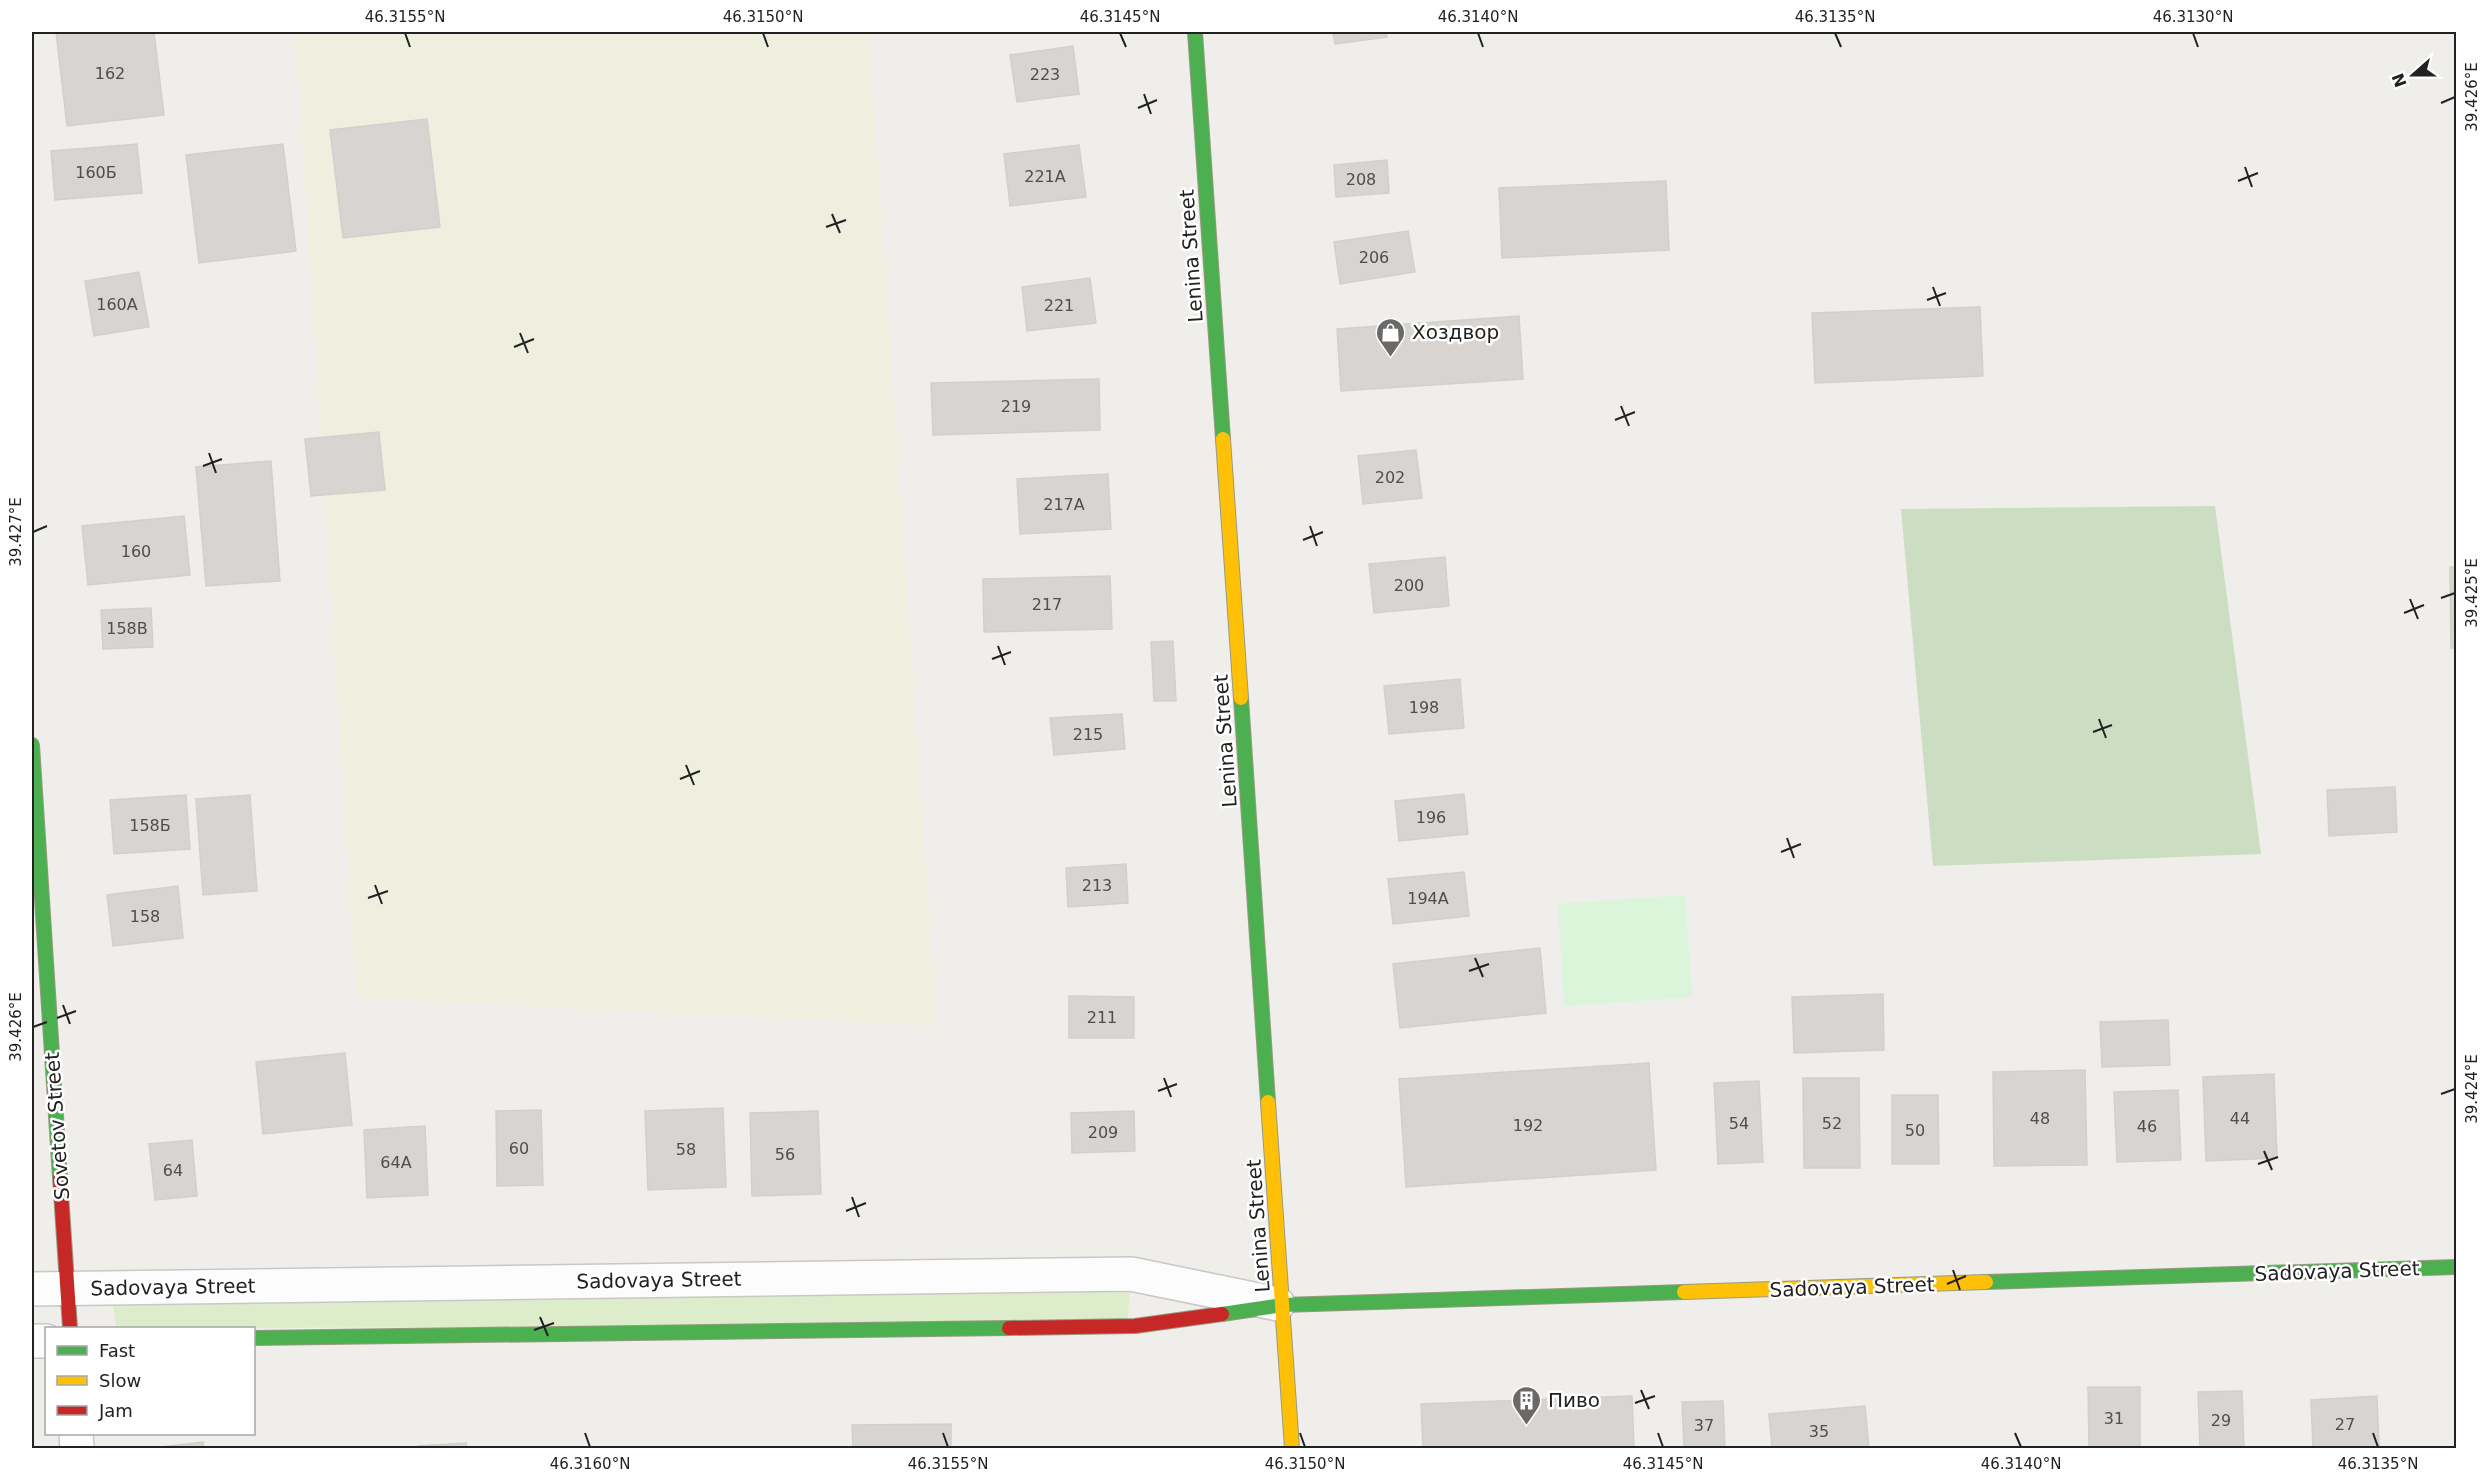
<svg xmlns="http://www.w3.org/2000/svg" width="2488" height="1480" viewBox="0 0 2488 1480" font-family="'DejaVu Sans',sans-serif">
	<rect width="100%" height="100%" fill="#f0eeeb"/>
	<!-- farmland -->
	<polygon fill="#efefdf" points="295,32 869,32 937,1026 356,998"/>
	<!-- grass -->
	<polygon fill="#ddeccb" points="1131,1274 1127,1326 116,1328 111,1288"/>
	<!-- forest -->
	<polygon fill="#cbdec1" points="2215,506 2261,854 1933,866 1901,509"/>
	<!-- park -->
	<polygon fill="#daf5da" points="1685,895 1692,997 1564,1006 1558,904"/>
	<!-- building -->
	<g fill="#d7d4d2" stroke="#d3d0cc" stroke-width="1.5">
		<polygon points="56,32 154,32 164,115 67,126"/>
		<polygon points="1333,32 1386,32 1387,37 1335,44"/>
		<polygon points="1073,46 1079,94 1017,102 1010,55"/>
		<polygon points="427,119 440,227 343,238 330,130"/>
		<polygon points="137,144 142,193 55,200 51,151"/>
		<polygon points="283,144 296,251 199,263 186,155"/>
		<polygon points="1079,145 1086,197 1010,206 1004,154"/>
		<polygon points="1387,160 1389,193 1336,197 1334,165"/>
		<polygon points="1666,181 1669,250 1502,258 1499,188"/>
		<polygon points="1408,231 1415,272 1340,284 1334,242"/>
		<polygon points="139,272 149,327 94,336 85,281"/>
		<polygon points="1090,278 1096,323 1027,331 1022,287"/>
		<polygon points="1980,307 1983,376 1815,383 1812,313"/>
		<polygon points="1519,316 1523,379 1341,391 1337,329"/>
		<polygon points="1099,379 1100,430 933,435 931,383"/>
		<polygon points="379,432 385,490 311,496 305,439"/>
		<polygon points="1416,450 1422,498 1363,504 1358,456"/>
		<polygon points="271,461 280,581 206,586 196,467"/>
		<polygon points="1108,474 1111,529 1020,534 1017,479"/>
		<polygon points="184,516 190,575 88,585 82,526"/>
		<polygon points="1445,557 1449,606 1374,613 1369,564"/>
		<polygon points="2450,567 2456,567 2456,648 2451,648"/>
		<polygon points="1110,576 1112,629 984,632 983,579"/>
		<polygon points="151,608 153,647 103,649 101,610"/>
		<polygon points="1173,641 1176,701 1154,701 1151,642"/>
		<polygon points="1460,679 1464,728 1389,734 1384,686"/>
		<polygon points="1122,714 1125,749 1054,755 1050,718"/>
		<polygon points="2395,787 2397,832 2329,836 2327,790"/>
		<polygon points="1464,794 1468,834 1399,841 1395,801"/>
		<polygon points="186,795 190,849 114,854 110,800"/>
		<polygon points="250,795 257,891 203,895 196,799"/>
		<polygon points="1126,864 1128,903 1068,907 1066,868"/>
		<polygon points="1464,872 1469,916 1393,924 1388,879"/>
		<polygon points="178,886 183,938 113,946 107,895"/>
		<polygon points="1540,948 1546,1013 1400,1028 1393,964"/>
		<polygon points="1883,994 1884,1050 1794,1053 1792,997"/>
		<polygon points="1069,996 1134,997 1134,1038 1069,1038"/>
		<polygon points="2168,1020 2170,1065 2102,1067 2100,1022"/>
		<polygon points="345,1053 352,1125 263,1134 256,1062"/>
		<polygon points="1649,1063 1656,1170 1406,1187 1399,1079"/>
		<polygon points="2085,1070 2087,1165 1994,1166 1993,1072"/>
		<polygon points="2274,1074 2277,1158 2206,1161 2203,1077"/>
		<polygon points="1803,1078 1859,1078 1860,1168 1804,1168"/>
		<polygon points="1759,1081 1763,1162 1718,1164 1714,1083"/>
		<polygon points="2178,1090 2181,1160 2117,1162 2114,1092"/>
		<polygon points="1892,1095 1938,1095 1939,1164 1892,1164"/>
		<polygon points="723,1108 726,1187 648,1190 645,1111"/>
		<polygon points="541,1110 543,1185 497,1186 496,1111"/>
		<polygon points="818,1111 821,1194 752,1196 750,1113"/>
		<polygon points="1134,1111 1135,1151 1072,1153 1071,1113"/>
		<polygon points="425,1126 428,1195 367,1198 364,1130"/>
		<polygon points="192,1140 197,1196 155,1200 149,1144"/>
		<polygon points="2088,1387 2140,1387 2140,1448 2089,1448"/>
		<polygon points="2242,1391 2244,1448 2200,1448 2198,1392"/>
		<polygon points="1632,1396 1634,1448 1423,1448 1421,1404"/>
		<polygon points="2377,1396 2379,1448 2313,1448 2311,1400"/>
		<polygon points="1723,1401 1725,1448 1684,1448 1682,1402"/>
		<polygon points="1865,1406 1869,1448 1772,1448 1769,1414"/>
		<polygon points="951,1424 951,1448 853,1448 852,1425"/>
		<polygon points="203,1442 204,1448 161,1448 160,1447"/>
		<polygon points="466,1443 467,1448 419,1448 418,1446"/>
	</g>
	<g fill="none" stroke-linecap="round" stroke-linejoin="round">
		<defs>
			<g id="street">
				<polyline points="32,1289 1131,1274 1278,1304"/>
				<polyline points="32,1341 46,1341"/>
				<polyline points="76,1434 77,1448"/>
			</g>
			<g id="fast">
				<polyline points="1195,32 1223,439"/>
				<polyline points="1241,698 1268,1102"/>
				<polyline points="32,745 60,1178"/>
				<polyline points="1986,1282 2456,1267"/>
				<polyline points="1222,1314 1283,1305 1684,1292"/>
				<polyline points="254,1338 1009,1328"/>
			</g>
			<g id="slow">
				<polyline points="1223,439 1241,698"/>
				<polyline points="1268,1102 1292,1448"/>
				<polyline points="1684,1292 1986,1282"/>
			</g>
			<g id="jam">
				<polyline points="60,1178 70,1328"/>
				<polyline points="1009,1328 1135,1326 1222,1314"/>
			</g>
		</defs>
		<!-- street casing -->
		<use href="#street" stroke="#c9c8c7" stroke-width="36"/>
		<!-- fast casing -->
		<use href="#fast" stroke="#999a82" stroke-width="16"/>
		<!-- slow casing -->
		<use href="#slow" stroke="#999a82" stroke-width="16"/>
		<!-- jam casing -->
		<use href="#jam" stroke="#999a82" stroke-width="16"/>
		<!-- street -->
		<use href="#street" stroke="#fdfcfc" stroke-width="33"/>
		<!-- fast -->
		<use href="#fast" stroke="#4caf50" stroke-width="14"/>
		<!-- slow -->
		<use href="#slow" stroke="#ffc107" stroke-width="14"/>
		<!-- jam -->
		<use href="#jam" stroke="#c62828" stroke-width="14"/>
	</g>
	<!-- ticks -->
	<path fill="none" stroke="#222" stroke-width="2" d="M405,33L410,47M763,33L768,47M1120,33L1126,47M1478,33L1483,47M1835,33L1841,47M2193,33L2198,47M1144,94L1151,114M2441,103L2455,97M1138,108L1157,100M2245,167L2252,187M2238,181L2258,173M832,214L840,233M826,227L846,220M1933,287L1940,306M1927,300L1946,293M520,333L528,353M514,347L534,339M1621,406L1629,426M1615,420L1635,412M209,453L216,473M203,466L222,459M1310,526L1317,546M33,532L47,526M1303,540L1323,532M2441,598L2455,593M2410,599L2418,619M2404,613L2424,605M998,646L1005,665M992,659L1011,652M2099,719L2106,738M2093,732L2112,725M686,765L694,785M680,779L700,771M1787,838L1794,858M1781,852L1801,844M375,885L382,904M368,898L388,891M1475,958L1483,977M1469,971L1489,964M63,1005L70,1024M57,1018L76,1011M33,1027L47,1022M1164,1078L1171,1097M1158,1091L1177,1084M2441,1094L2455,1089M2264,1151L2272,1170M2258,1164L2278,1157M852,1197L859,1217M846,1211L866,1203M1953,1270L1960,1290M1947,1284L1966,1276M540,1317L548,1336M534,1330L554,1323M1641,1390L1649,1409M1635,1403L1655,1396M585,1433L590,1447M943,1433L948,1447M1300,1433L1305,1447M1658,1433L1663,1447M2015,1433L2021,1447M2373,1433L2378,1447"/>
	<!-- icons -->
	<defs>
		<symbol id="shop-pin" viewBox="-11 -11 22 30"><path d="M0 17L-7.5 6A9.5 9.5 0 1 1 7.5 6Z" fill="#6a6968" stroke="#fff"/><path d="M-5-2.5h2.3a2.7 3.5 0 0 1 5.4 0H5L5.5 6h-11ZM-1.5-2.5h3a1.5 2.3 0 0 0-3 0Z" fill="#fff"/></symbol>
		<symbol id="building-pin" viewBox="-11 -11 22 30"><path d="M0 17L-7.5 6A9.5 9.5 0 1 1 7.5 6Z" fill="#6a6968" stroke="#fff"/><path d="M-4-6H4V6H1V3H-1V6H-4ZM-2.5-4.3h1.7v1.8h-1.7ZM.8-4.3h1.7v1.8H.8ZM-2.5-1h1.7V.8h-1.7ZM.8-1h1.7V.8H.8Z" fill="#fff"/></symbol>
	</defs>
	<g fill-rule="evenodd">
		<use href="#shop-pin" x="1374" y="316" width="33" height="45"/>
		<use href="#building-pin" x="1510" y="1384" width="33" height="45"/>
	</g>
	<g text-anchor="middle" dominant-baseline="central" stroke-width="5" stroke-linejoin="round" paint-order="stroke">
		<!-- number labels -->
		<g font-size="16" fill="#4f4e4e">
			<text x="110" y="73">162</text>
			<text x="1045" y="74">223</text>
			<text x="96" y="172">160Б</text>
			<text x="1045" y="176">221А</text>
			<text x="1361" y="179">208</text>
			<text x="1374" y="257">206</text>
			<text x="117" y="304">160А</text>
			<text x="1059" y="305">221</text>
			<text x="1016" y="406">219</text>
			<text x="1390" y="477">202</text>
			<text x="1064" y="504">217А</text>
			<text x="136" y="551">160</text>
			<text x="1409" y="585">200</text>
			<text x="1047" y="604">217</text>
			<text x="127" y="628">158В</text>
			<text x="1424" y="707">198</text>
			<text x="1088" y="734">215</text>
			<text x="1431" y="817">196</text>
			<text x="150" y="825">158Б</text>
			<text x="1097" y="885">213</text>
			<text x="1428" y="898">194А</text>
			<text x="145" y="916">158</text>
			<text x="1102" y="1017">211</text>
			<text x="2040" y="1118">48</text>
			<text x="2240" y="1118">44</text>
			<text x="1739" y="1123">54</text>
			<text x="1832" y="1123">52</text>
			<text x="1528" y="1125">192</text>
			<text x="2147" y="1126">46</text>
			<text x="1915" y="1130">50</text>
			<text x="1103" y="1132">209</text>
			<text x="519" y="1148">60</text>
			<text x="686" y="1149">58</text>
			<text x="785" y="1154">56</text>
			<text x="396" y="1162">64А</text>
			<text x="173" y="1170">64</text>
			<text x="2114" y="1418">31</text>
			<text x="2221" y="1420">29</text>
			<text x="2345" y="1424">27</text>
			<text x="1704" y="1425">37</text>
			<text x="1819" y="1431">35</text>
		</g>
		<!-- street labels -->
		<g font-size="20" fill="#222" stroke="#fff">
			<text transform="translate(1191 256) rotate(-94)">Lenina Street</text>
			<text transform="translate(1225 741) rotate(-94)">Lenina Street</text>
			<text transform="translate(57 1126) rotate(-94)">Sovetov Street</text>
			<text transform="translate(1258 1226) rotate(-94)">Lenina Street</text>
			<text transform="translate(2337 1271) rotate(-2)">Sadovaya Street</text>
			<text transform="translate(659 1280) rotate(-1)">Sadovaya Street</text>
			<text transform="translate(173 1287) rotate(-1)">Sadovaya Street</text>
			<text transform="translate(1852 1287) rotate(-2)">Sadovaya Street</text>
		</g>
		<!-- poi labels -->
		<g font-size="20" fill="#222" stroke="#fff" text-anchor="start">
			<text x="1412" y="332">Хоздвор</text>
			<text x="1548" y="1400">Пиво</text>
		</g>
	</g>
	<!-- border -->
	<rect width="2488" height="1480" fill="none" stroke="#ffffff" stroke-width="66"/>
	<!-- legend -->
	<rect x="45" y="1327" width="210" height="108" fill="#ffffff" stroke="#a7a7a7" stroke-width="1.5"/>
	<rect x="57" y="1346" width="30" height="9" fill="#4caf50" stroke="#a7a7a7" stroke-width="1.5"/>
	<text x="99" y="1357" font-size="18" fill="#222222">Fast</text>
	<rect x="57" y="1376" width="30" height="9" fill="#ffc107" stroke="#a7a7a7" stroke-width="1.5"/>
	<text x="99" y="1387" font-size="18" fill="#222222">Slow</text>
	<rect x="57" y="1406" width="30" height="9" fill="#c62828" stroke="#a7a7a7" stroke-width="1.5"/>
	<text x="99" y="1417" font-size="18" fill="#222222">Jam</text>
	<!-- north arrow -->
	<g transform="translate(2413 75) rotate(249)" stroke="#ffffff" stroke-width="4.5" paint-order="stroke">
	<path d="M0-4.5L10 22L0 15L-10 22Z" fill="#222222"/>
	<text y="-9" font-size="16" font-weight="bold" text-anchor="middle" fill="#222222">N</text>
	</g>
	<rect x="33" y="33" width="2422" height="1414" fill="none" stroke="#222" stroke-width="2"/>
	<g font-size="15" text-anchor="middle" fill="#222">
		<text x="405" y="22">46.3155°N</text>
		<text x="763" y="22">46.3150°N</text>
		<text x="1120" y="22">46.3145°N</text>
		<text x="1478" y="22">46.3140°N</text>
		<text x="1835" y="22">46.3135°N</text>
		<text x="2193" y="22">46.3130°N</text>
		<text transform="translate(2472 97) rotate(-90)" y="5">39.426°E</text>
		<text transform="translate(16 532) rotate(-90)" y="5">39.427°E</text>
		<text transform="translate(2472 593) rotate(-90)" y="5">39.425°E</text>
		<text transform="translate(16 1027) rotate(-90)" y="5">39.426°E</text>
		<text transform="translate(2472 1089) rotate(-90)" y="5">39.424°E</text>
		<text x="590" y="1469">46.3160°N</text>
		<text x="948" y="1469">46.3155°N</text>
		<text x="1305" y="1469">46.3150°N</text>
		<text x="1663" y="1469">46.3145°N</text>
		<text x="2021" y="1469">46.3140°N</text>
		<text x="2378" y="1469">46.3135°N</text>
	</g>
</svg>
